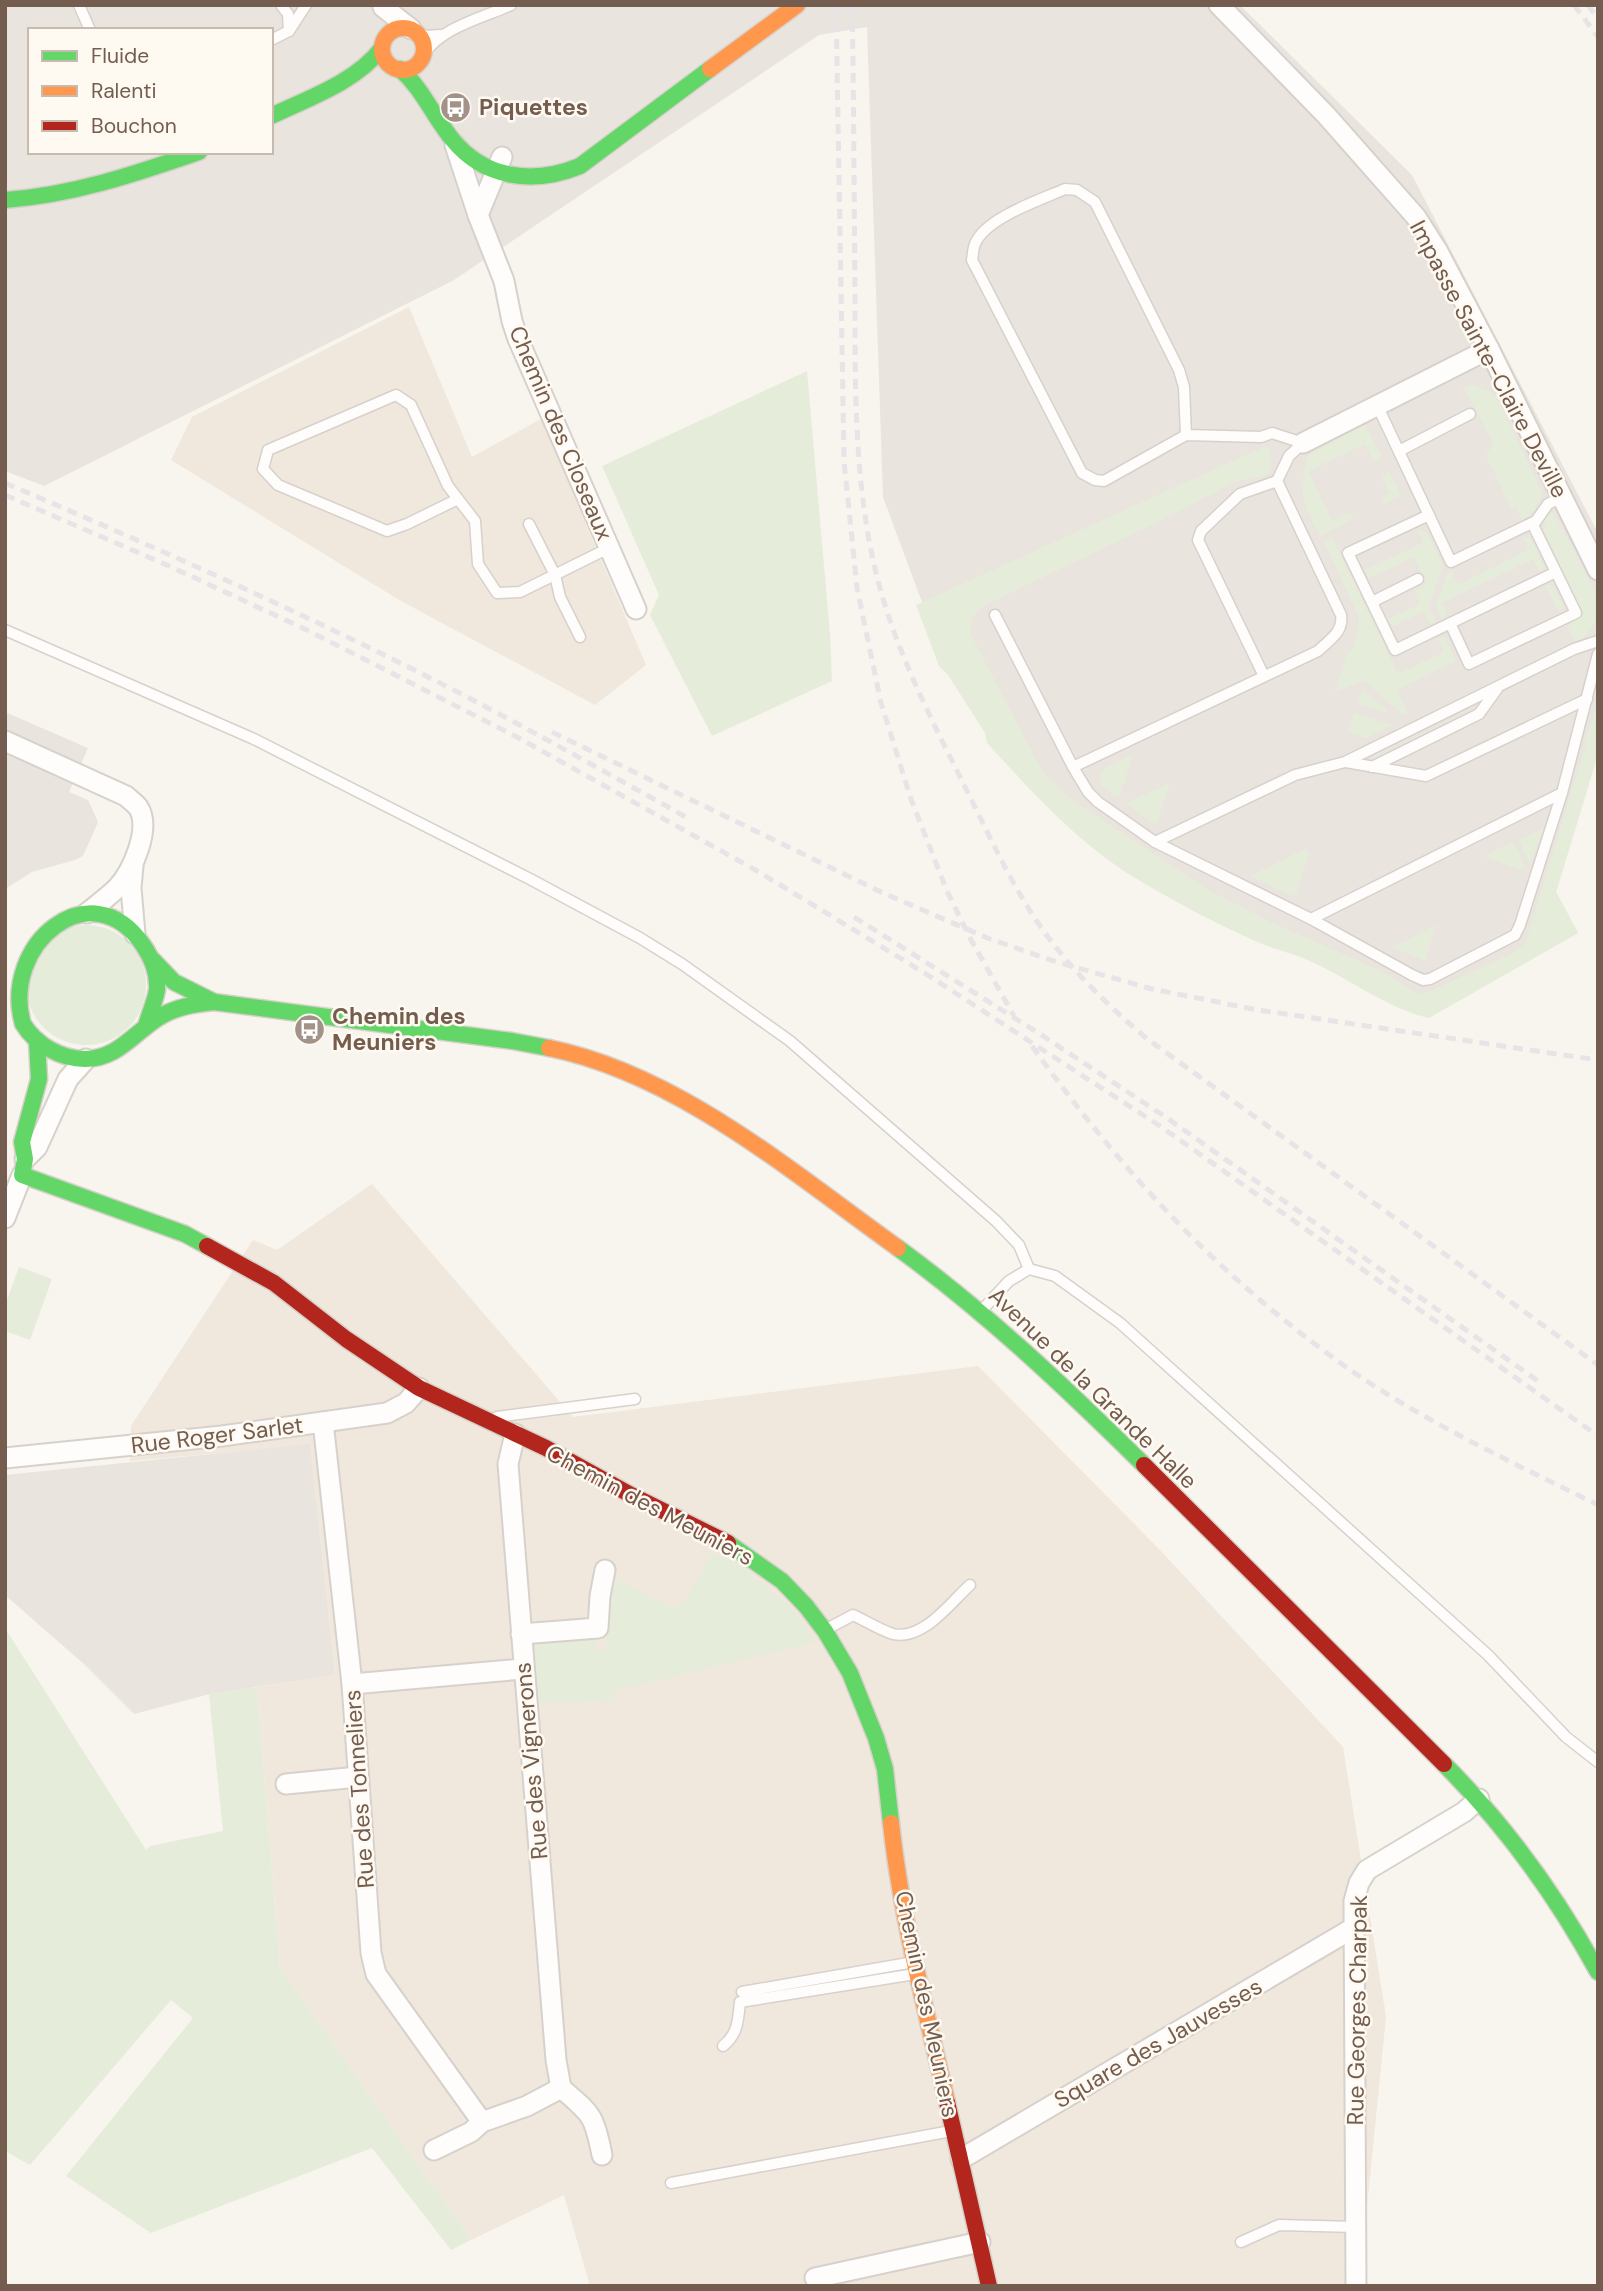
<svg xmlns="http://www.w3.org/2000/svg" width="1603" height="2291" viewBox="0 0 1603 2291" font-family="'DM Sans',sans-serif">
	<rect width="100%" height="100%" fill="#f8f4ee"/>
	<!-- residential -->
	<g fill="#f0e7dd">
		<polygon points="409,307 472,457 541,419 646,665 595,705 401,601 171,460 192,417"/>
		<polygon points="372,1184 573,1417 978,1366 1158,1548 1343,1747 1386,2017 1359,2286 590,2286 564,2195 471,2240 280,1968 257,1687 335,1675 310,1445 130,1461 131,1426 253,1240 277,1250"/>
	</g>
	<!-- industrial -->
	<g fill="#eae4df" fill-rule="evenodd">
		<path d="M5,5H1245L1242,7L1412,175L1598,533V754L1556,892L1578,933L1436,1013L1319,957L1055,802L923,605L883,497L867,27L819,35L454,280L44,486L5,471ZM30,30H271V152H30Z"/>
		<polygon points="5,712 88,748 69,792 88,800 98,822 83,856 75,860 32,872 5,889"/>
		<polygon points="310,1444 335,1675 210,1694 134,1714 85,1665 5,1595 5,1475"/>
	</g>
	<!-- green -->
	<g fill="#e5edda">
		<polygon points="807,371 830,634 832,681 712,736 650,615 659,595 602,466"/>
		<polygon points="1471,384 1495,394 1543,494 1531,514 1522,520 1516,507 1512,509 1510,506 1486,455 1494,444 1464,388"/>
		<path d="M1365,425L1382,457L1374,462L1365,444L1308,471L1332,521L1351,512L1353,519L1320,536C1301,498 1299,496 1308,455Z"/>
		<path d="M1266,446C1272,458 1275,466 1265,476L1236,481L1162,520L985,605C973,613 970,621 971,635L1042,771L1069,798L1203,887L1270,922L1379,970L1413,991L1424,994L1514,953L1525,944L1586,745L1585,741L1598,701V754L1556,892L1578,933L1429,1018C1386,1008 1350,979 1310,961C1292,953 1272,949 1255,941C1213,922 1171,900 1132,876C1077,842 1031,791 987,743L985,733L948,675L939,666L916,605Z"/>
		<polygon points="1389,471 1401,496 1384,504 1381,498 1389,493 1381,476"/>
		<path d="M1551,513H1554L1593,588C1601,610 1598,631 1575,642L1567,627L1577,618L1580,608L1544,530L1546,518Z"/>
		<polygon points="1417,529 1428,534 1443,566 1429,606 1436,621 1430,624 1424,611 1393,626 1388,619 1420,604 1414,591 1427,584 1414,557 1369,578 1365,570 1423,543"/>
		<polygon points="1332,537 1398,674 1444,652 1438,639 1444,636 1456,661 1397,690 1408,713 1402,714 1368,683 1362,681 1335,692 1348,652 1352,651 1359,628 1359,617 1324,542"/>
		<polygon points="1523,537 1531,539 1544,568 1540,572 1533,559 1442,603 1447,616 1442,619 1436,606 1448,573 1451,572 1458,585 1529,550"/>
		<polygon points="1552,585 1564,607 1559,612 1546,586"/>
		<polygon points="1363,690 1386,709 1387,713 1358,703"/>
		<polygon points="1354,713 1393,725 1366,738 1348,732"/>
		<polygon points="1133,755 1120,795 1116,797 1101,785 1099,777 1107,767"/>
		<polygon points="1170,783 1157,823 1154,824 1126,803"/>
		<polygon points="1543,829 1530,865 1519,840"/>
		<polygon points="1513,842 1525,867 1520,870 1484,856"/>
		<polygon points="1305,849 1309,854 1296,894 1291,896 1251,876"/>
		<polygon points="1436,925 1425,961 1393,947"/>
		<circle cx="86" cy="985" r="60"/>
		<polygon points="19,1267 52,1279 30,1340 5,1331 5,1305"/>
		<polygon points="712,1553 736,1562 795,1611 816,1642 614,1691 612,1701 533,1703 526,1642 586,1635 594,1640 598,1652 607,1650 605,1606 618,1580 671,1607 684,1604"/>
		<polygon points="5,1628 146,1850 150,1846 223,1831 209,1694 257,1687 280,1968 471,2240 451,2250 372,2148 151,2233 66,2176 193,2018 171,2000 30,2165 5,2151"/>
	</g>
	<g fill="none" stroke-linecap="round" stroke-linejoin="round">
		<defs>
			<g id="lane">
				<polyline points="79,5 90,30"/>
				<polyline points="281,5 288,14 289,31"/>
				<polyline points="416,32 426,36 440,35"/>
				<polyline points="271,40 289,31 306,5"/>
				<path d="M424,54C442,27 482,18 511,5"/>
				<polyline points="1377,405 1451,562 1536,521 1548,504 1562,497"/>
				<path d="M1186,435L1184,387L1179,370L1095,202L1077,190L1065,189C1040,200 985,218 975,244C973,248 973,255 972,260L1082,473L1095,480L1104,481L1186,435L1261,437L1272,433L1303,443L1289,456L1277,481"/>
				<polyline points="1399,451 1470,414"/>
				<polyline points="458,499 407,524 387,531 278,485 263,469 268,450 396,395 411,405 448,486 475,521 478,564 497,593 520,592 609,548"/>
				<polyline points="1429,515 1348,553 1395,650 1556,572 1576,613 1469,664 1450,623"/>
				<polyline points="1532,523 1556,572"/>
				<polyline points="529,524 555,575 560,597 580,637"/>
				<polyline points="1372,602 1418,579"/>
				<path d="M995,615L1073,767L1318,651C1329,640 1344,632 1341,615L1277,481L1240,494L1201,531L1198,540L1264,676"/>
				<polyline points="5,630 254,739 530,879 640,938 682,964 790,1041 996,1221 1019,1245 1029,1269"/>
				<polyline points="1598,641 1574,649 1345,762 1295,775 1155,842 1311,919 1562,793 1598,654"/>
				<polyline points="1346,762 1426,776 1587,699"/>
				<polyline points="1073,767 1088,792 1098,802 1155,842"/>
				<polyline points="1372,767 1479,714 1497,689"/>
				<polyline points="1311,919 1412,975 1423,980 1430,979 1515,935 1520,925 1562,793"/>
				<polyline points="983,1309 1009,1281 1029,1269 1055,1276 1120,1323 1488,1655 1566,1737 1598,1762"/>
				<polyline points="497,1417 635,1399"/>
				<path d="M825,1630L853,1615C866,1621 880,1630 893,1634C923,1641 950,1603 970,1585"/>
				<polyline points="742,1992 914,1962"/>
				<path d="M723,2046C738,2034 738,2021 740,2002L915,1974"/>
				<polyline points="671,2183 951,2131"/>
				<polyline points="1241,2242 1279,2225 1356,2227"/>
			</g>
			<g id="street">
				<polyline points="1219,5 1326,115 1416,217 1437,250 1489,349 1598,570"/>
				<polyline points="383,7 411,29"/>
				<polyline points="455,145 478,215 504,281 512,321 518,339 636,609"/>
				<polyline points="478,215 502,157"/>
				<polyline points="1303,443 1489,349"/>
				<path d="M5,741L126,796C130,800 135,803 138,807C152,828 132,872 117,888C108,897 97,905 87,913"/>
				<polyline points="133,866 131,888 135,934"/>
				<polyline points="25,1159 37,1147 68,1079 86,1059"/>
				<polyline points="5,1218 22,1175"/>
				<polyline points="323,1422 352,1684 371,1953 376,1974 482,2122"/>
				<polyline points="515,1434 508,1464 556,2060 561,2088"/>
				<polyline points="5,1458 222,1436 387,1413 406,1403 419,1388"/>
				<polyline points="521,1634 598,1628 600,1596 605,1570"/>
				<polyline points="352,1684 523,1669"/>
				<polyline points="286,1784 358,1777"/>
				<path d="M561,2088C591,2114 594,2114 602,2155"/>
				<polyline points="434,2150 471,2132 482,2122 527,2106 561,2088"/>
				<polyline points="961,2159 1355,1927"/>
				<polyline points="815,2278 980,2242"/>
				<polyline points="1356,2286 1354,1901 1359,1883 1367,1870 1464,1812 1479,1799"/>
			</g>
			<g id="fast">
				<path d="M400,69C423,89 433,116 452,139C484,179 534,185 580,166L710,69"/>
				<path d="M271,116C309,98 356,82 382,48"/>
				<path d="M5,200C73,195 135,174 199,152"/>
				<polyline points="153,960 174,982 214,1002 512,1041 549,1048"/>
				<path d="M146,1026C149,1015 155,1002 157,990C158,974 152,958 143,945C92,869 0,944 23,1024C36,1045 61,1059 85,1059C117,1059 133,1034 158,1018C175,1007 194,1004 214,1002"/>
				<polyline points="37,1041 39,1079 22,1142 25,1159 22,1175 185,1234 207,1246"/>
				<path d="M898,1248C987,1313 1066,1388 1144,1465"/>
				<polyline points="728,1543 782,1581 806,1606 825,1631 850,1673 876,1738 885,1769 891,1823"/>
				<path d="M1444,1764C1506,1826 1556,1895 1598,1972"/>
			</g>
			<g id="slow">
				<circle cx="403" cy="49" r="21"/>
				<polyline points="710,69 797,5"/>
				<path d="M549,1048C678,1074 793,1173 898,1248"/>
				<path d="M891,1823C901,1917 926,2010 947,2102"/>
			</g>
			<g id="jam">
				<polyline points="207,1246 274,1283 346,1339 419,1388 546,1448 631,1495 728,1543"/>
				<polyline points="1144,1465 1444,1764"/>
				<polyline points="947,2102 989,2286"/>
			</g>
		</defs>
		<!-- lane casing -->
		<use href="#lane" stroke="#d7d1cc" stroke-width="13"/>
		<!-- street casing -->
		<use href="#street" stroke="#d7d1cc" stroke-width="23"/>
		<!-- fast casing -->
		<use href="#fast" stroke="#d6d0c9" stroke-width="19"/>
		<!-- slow casing -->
		<use href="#slow" stroke="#d6d0c9" stroke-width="19"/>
		<!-- jam casing -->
		<use href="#jam" stroke="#d6d0c9" stroke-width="19"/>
		<!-- lane -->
		<use href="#lane" stroke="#fefdfc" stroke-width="10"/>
		<!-- street -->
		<use href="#street" stroke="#fefdfc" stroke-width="19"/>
		<!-- fast -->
		<use href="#fast" stroke="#63d668" stroke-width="16"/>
		<!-- slow -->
		<use href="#slow" stroke="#ff974d" stroke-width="16"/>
		<!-- jam -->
		<use href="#jam" stroke="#b3261e" stroke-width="16"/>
		<!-- rail -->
		<g stroke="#e6e4e6" stroke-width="5" stroke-dasharray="10 7" stroke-linecap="butt">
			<polyline points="836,5 844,461 857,588 881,703 911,799 947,891 970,938 1014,1016"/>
			<path d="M852,5C854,100 854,196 855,291C855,380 854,477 874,564C892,646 933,722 970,797C991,839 1010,881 1036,920C1066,965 1105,1003 1146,1038L1598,1365"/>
			<polyline points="1574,5 1598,37"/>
			<polyline points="1588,5 1598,19"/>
			<path d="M5,483C155,547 303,613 448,687C529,729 607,773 686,817"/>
			<polyline points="5,495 167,565 307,630 517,737 759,872 923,972 1160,1126 1598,1436"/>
			<polyline points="552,732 881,892 990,939 1057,962 1152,989 1258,1010 1598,1060"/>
			<polyline points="854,917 1040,1034 1167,1118 1538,1381"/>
			<path d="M1032,1046C1124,1174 1217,1275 1346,1367C1421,1420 1515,1464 1598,1505"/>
		</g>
	</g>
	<!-- icons -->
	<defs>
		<symbol id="bus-disc" viewBox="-11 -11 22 22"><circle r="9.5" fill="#a29287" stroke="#fef9f1"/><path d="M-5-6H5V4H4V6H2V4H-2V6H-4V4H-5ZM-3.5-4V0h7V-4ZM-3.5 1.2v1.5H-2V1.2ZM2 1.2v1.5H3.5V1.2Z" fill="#fff"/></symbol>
	</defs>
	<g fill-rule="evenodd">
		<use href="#bus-disc" x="438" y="90" width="35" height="35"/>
		<use href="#bus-disc" x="292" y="1012" width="35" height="35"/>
	</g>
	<g text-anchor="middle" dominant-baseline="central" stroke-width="5" stroke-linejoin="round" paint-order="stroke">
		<!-- poi labels -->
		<g font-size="23" font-weight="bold" fill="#745d4f" stroke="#fef9f1" text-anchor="start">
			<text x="479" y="107">Piquettes</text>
			<text x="332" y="1016">Chemin des<tspan x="332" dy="26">Meuniers</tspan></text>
		</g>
		<!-- street labels -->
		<g font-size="23" fill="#745d4f" stroke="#fef9f1">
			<text transform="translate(1489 359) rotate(62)">Impasse Sainte-Claire Deville</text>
			<text transform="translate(561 433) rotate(67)">Chemin des Closeaux</text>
			<text transform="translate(1093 1388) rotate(44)">Avenue de la Grande Halle</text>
			<text transform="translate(217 1435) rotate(-7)">Rue Roger Sarlet</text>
			<text transform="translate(650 1505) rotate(28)">Chemin des Meuniers</text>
			<text transform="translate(531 1761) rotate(-95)">Rue des Vignerons</text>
			<text transform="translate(359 1789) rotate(-94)">Rue des Tonneliers</text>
			<text transform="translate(927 2004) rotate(78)">Chemin des Meuniers</text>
			<text transform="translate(1357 2010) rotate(-89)">Rue Georges Charpak</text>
			<text transform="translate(1158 2043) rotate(-30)">Square des Jauvesses</text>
		</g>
	</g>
	<!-- border -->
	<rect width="1603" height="2291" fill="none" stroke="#745d4f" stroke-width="14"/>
	<!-- legend -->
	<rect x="28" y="28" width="245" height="126" fill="#fef9f1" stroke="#c7bbb0" stroke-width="2"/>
	<rect x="42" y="51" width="35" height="10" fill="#63d668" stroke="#c7bbb0" stroke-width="2"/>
	<text x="91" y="63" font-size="21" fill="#745d4f">Fluide</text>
	<rect x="42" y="86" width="35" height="10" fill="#ff974d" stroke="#c7bbb0" stroke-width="2"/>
	<text x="91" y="98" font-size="21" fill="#745d4f">Ralenti</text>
	<rect x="42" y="121" width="35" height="10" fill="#b3261e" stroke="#c7bbb0" stroke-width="2"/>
	<text x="91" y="133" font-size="21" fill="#745d4f">Bouchon</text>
</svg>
